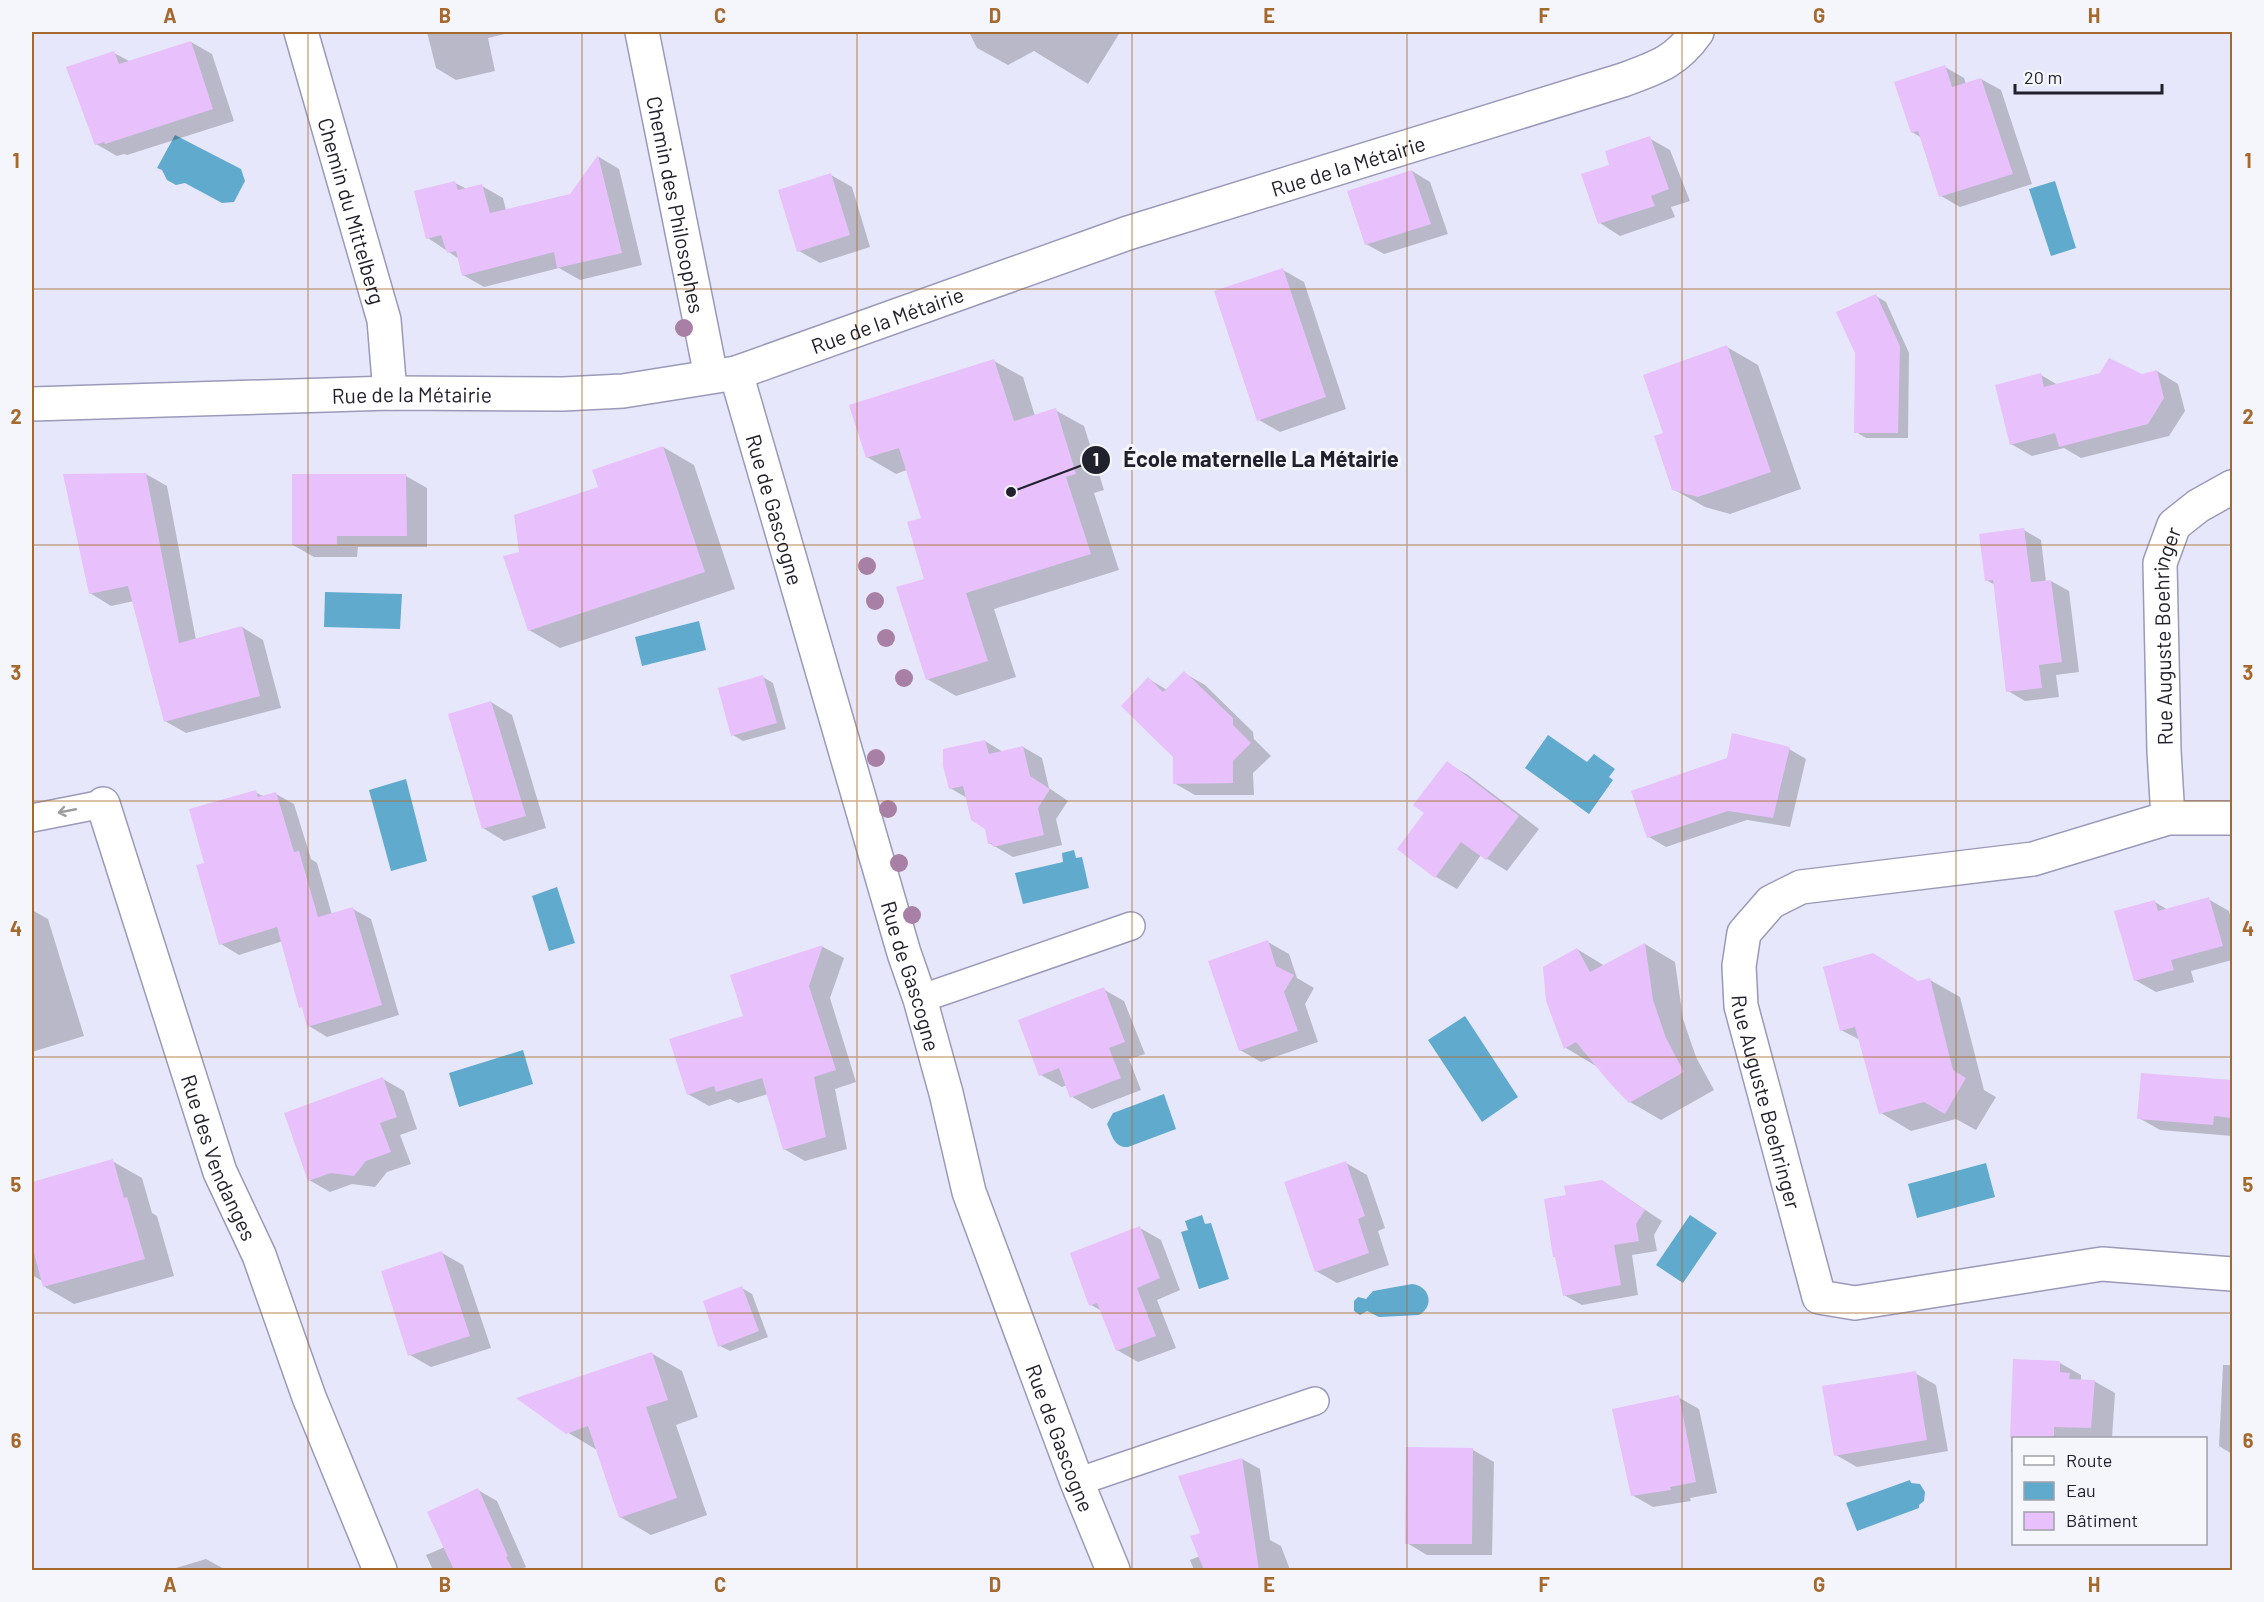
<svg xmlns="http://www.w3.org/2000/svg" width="2264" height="1602" viewBox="0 0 2264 1602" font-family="Barlow,sans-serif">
	<rect width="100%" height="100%" fill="#e7e7fb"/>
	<!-- water -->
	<g fill="#60aace">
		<polygon points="175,135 241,169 245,181 234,202 222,203 185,183 176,185 167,180 162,170 157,168"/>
		<polygon points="2055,181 2076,248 2051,256 2029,189"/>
		<polygon points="325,592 402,594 400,629 324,627"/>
		<polygon points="699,621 706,650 642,666 635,637"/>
		<polygon points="1548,735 1587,762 1594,754 1615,769 1609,777 1613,780 1589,814 1525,768"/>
		<polygon points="406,779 427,861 391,871 369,790"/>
		<polygon points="1074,850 1076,858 1082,857 1089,888 1023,904 1015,873 1063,862 1062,853"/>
		<polygon points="557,887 575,943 549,951 532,896"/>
		<polygon points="1465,1016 1518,1097 1482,1122 1428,1040"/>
		<polygon points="523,1050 533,1084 459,1107 449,1073"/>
		<path d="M1164,1094L1176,1129L1128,1147C1114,1148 1112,1135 1107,1124L1113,1113Z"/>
		<polygon points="1986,1163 1995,1197 1917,1218 1908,1184"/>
		<polygon points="1202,1215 1205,1224 1211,1223 1229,1279 1199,1289 1181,1232 1188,1230 1185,1221"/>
		<polygon points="1690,1215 1717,1233 1683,1283 1656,1265"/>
		<path d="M1412,1284C1430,1286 1435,1306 1419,1315L1379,1317L1367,1311L1360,1315L1354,1311V1301L1358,1297L1366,1299L1373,1291Z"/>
		<polygon points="1910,1480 1911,1483 1920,1484 1925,1492 1924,1501 1919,1505 1919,1508 1857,1531 1846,1503"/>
	</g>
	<!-- shadow -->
	<g fill="#0003">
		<polygon points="427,32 513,32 488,38 495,71 456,80 436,68"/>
		<polygon points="969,32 1114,32 1119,34 1088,84 1034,51 1008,65 977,48"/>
		<polygon points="191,42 212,54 234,121 127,155 124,154 117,156 96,144 114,53 131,62"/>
		<polygon points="1945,67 1964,78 1966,84 1981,79 2001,90 2032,184 1960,207 1941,196 1922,138 1912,132"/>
		<polygon points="1649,138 1670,150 1690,201 1671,207 1675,217 1620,236 1600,223 1611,166"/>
		<polygon points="599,157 619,169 642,265 580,280 559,268 484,287 463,275 459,259 428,238 455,183 467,189 482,186 503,198 506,210 571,195"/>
		<polygon points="1412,171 1430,182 1448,234 1384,254 1366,244"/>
		<polygon points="831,175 852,187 870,247 820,263 799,251"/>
		<polygon points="1283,270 1304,282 1346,409 1280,432 1259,420"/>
		<polygon points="1876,296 1886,302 1909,353 1908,438 1866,438 1856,432 1856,353"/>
		<polygon points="1727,347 1758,365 1801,489 1730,514 1705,507 1673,489 1665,434"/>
		<polygon points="994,361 1023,377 1035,416 1055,410 1084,426 1104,490 1094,493 1119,570 994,609 1016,677 956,696 927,679 923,519 907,470 896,474 867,457"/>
		<polygon points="2157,371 2178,384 2185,411 2169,436 2081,458 2064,448 2032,456 2011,444 2041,375 2058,385 2142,375"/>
		<polygon points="663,447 694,465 735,589 560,648 529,630 520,553 600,488"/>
		<polygon points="146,474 167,486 196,640 242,627 263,640 281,708 186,733 165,721 134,601 111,606 90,593"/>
		<polygon points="293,476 406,476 427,488 427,547 358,547 357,557 314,557 293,545"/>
		<polygon points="2024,530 2041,540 2046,582 2051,581 2069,591 2079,672 2056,675 2059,697 2025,701 2008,691 1995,585 1986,580"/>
		<polygon points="2231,570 2232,570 2232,675 2231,674"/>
		<polygon points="1184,673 1205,685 1253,732 1254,739 1271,756 1253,773 1254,795 1195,795 1174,783 1174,757 1149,679 1167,690"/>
		<polygon points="763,677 773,683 786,729 743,741 733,735"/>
		<polygon points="491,702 512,715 546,828 504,841 483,828"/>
		<polygon points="985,741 1003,752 1023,747 1042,758 1049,788 1068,801 1056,819 1062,845 1013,857 989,843 987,828 967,798 950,788"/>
		<polygon points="1789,749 1806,759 1790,827 1747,820 1666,847 1649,837"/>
		<polygon points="1447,763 1468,775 1539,829 1507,871 1481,855 1457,889 1436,877 1426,813"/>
		<polygon points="255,792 265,797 276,794 294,804 311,859 317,863 332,915 353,909 371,919 399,1015 327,1037 309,1026 304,1008 301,1007 283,941 239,955 221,944 205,864"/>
		<polygon points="2208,899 2229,911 2232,922 2232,960 2191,971 2194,982 2156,992 2135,980 2155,902 2168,910"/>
		<polygon points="32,910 48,919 84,1036 32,1052"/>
		<polygon points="1268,942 1289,954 1297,978 1314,988 1305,1004 1318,1042 1261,1062 1240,1050"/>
		<polygon points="1645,944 1675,962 1683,1019 1696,1057 1714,1090 1661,1120 1630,1102 1596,1066 1566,1048 1548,1001 1577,949 1605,966"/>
		<polygon points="823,947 844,958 830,998 856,1082 835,1089 847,1149 805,1161 784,1149 768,1094 738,1103 730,1099 709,1106 688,1094 745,1017 732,976"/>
		<polygon points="1930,980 1960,997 1984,1090 1996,1097 1976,1130 1956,1119 1911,1131 1881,1113 1860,1040 1841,1030 1919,982"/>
		<polygon points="1103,989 1124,1001 1145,1054 1129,1059 1141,1090 1092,1109 1071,1096 1067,1085 1062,1087 1041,1075"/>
		<polygon points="2142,1074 2232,1081 2232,1136 2160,1130 2139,1118"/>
		<polygon points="383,1079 404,1091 417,1129 400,1135 411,1164 387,1172 375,1187 352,1184 330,1192 309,1180"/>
		<polygon points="112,1161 142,1178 152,1213 157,1216 174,1276 74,1304 45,1287 44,1282 32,1275 32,1183"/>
		<polygon points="1346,1163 1367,1175 1385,1228 1378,1231 1389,1265 1337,1283 1316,1271"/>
		<polygon points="1620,1193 1662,1221 1654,1235 1657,1251 1632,1255 1638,1295 1582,1305 1564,1295"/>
		<polygon points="1140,1228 1161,1240 1180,1290 1157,1300 1176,1348 1138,1362 1117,1350 1102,1311 1091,1305"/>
		<polygon points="442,1253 463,1265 491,1348 431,1367 410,1355"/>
		<polygon points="742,1288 752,1294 768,1337 730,1351 720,1346"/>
		<polygon points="651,1353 682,1371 698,1417 676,1425 707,1515 651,1535 620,1517 597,1450 567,1432"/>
		<polygon points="2015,1361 2060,1363 2081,1375 2081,1381 2094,1381 2115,1393 2112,1438 2014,1438 2014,1453 2011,1452"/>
		<polygon points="2223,1365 2232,1365 2232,1454 2219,1446"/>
		<polygon points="1915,1373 1936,1385 1948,1451 1857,1467 1836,1455"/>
		<polygon points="1678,1397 1699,1409 1717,1493 1690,1498 1691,1501 1653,1507 1632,1495"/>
		<polygon points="1473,1450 1494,1462 1492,1555 1427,1555 1407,1543"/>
		<polygon points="1242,1459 1260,1469 1270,1540 1281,1546 1290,1570 1194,1570 1190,1560 1200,1556"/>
		<polygon points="478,1490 497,1501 526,1567 524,1568 525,1570 433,1570 426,1555 445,1547"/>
		<polygon points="206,1559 226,1570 169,1570"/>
	</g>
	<!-- building -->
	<g fill="#e7c0fc">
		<polygon points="191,41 213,109 105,144 104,142 95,145 66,67 114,51 119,64"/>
		<polygon points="1945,65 1952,87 1981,78 2013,174 1939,197 1918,131 1911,133 1894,82"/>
		<polygon points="1650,136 1669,189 1651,196 1655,206 1598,224 1581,174 1609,165 1605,151"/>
		<polygon points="598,155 622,253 557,268 554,252 462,276 456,251 447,253 441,235 426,239 414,191 455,181 458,190 482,184 490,213 570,194"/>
		<polygon points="1412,170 1431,224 1365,245 1347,191"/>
		<polygon points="831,173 850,235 797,252 778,190"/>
		<polygon points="1283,268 1326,397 1257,421 1214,291"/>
		<polygon points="1876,294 1900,346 1898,433 1854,433 1855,353 1836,312"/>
		<polygon points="1727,345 1771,472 1698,497 1672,490 1654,436 1663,433 1643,375"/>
		<polygon points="2109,358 2142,374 2157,370 2164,398 2148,424 2059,447 2055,433 2010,445 1995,385 2041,373 2044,387 2100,373"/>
		<polygon points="994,359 1014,421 1056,408 1076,474 1066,477 1091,554 966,593 988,661 926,680 896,587 924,579 907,522 921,518 899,448 866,458 849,405"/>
		<polygon points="663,446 705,572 528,631 503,556 519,552 514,515 598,487 592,470"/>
		<polygon points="146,473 179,643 242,626 260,696 164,722 128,586 89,594 63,474"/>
		<polygon points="292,474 406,474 407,536 337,536 337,545 292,545"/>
		<polygon points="2024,528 2031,582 2051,580 2062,662 2039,665 2042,688 2006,692 1993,580 1985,581 1979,534"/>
		<polygon points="1184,671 1233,718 1233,725 1251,743 1233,761 1233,783 1173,784 1173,757 1121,706 1148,677 1163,692"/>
		<polygon points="763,675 777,723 731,736 718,688"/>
		<polygon points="491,701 526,816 482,829 448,714"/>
		<polygon points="1732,733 1790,747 1773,818 1728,811 1647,838 1631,791 1727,758"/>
		<polygon points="985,740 989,754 1023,746 1030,776 1050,789 1038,808 1044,835 993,847 992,843 988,844 985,829 971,820 963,786 949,789 943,766 943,749"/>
		<polygon points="1447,761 1519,816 1486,860 1461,842 1435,878 1397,849 1424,813 1413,805"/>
		<polygon points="256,790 258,797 276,792 294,852 299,851 318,917 353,907 382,1005 307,1027 302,1007 299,1008 277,927 219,945 196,865 204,863 189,809"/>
		<polygon points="2209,897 2223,946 2171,960 2174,970 2134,981 2114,911 2155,900 2158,911"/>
		<polygon points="1268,940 1276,966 1294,975 1284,992 1298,1031 1239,1051 1208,961"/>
		<polygon points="1645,943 1653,1000 1666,1038 1684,1072 1629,1103 1609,1082 1576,1042 1564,1049 1546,1001 1543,967 1577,948 1590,972"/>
		<polygon points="823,945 809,986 836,1070 814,1077 826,1137 783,1150 762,1078 716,1092 714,1086 687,1095 669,1039 743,1016 730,975"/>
		<polygon points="1873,953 1918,981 1930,978 1953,1070 1966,1078 1945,1114 1924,1102 1879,1114 1855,1027 1840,1031 1823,967"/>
		<polygon points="1104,987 1125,1042 1109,1048 1121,1078 1070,1098 1059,1068 1039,1076 1018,1020"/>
		<polygon points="2141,1073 2232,1080 2232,1118 2214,1116 2213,1125 2137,1119"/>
		<polygon points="383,1077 397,1117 380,1123 391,1152 366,1161 354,1176 331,1173 308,1181 284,1113"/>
		<polygon points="113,1159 124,1198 127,1197 145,1259 43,1287 32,1246 32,1182"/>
		<polygon points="1346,1161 1365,1216 1358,1219 1369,1253 1315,1272 1284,1182"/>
		<polygon points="1602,1180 1645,1210 1636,1224 1639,1241 1614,1245 1621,1285 1563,1296 1555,1257 1553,1257 1544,1199 1566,1195 1564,1186"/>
		<polygon points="1140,1226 1160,1278 1137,1288 1156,1336 1116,1351 1097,1303 1089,1306 1070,1253"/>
		<polygon points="442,1251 470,1336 408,1356 381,1271"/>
		<polygon points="742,1286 759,1331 718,1347 703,1301"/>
		<polygon points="652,1352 668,1400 646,1407 677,1498 619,1518 588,1426 566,1434 516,1398"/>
		<polygon points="2013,1359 2060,1361 2060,1372 2070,1373 2069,1379 2095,1380 2091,1428 2054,1427 2054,1438 2010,1438"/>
		<polygon points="1916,1371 1927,1440 1834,1456 1822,1386"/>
		<polygon points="1679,1395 1696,1482 1670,1487 1671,1490 1631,1496 1612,1409"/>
		<polygon points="1406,1447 1473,1448 1472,1544 1405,1544"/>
		<polygon points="1242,1458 1259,1570 1204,1570 1190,1536 1200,1533 1178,1476"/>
		<polygon points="478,1488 508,1556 506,1557 513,1570 454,1570 427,1512"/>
	</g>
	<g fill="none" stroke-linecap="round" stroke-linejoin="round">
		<defs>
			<g id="lane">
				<polyline points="32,818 103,804"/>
				<polyline points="920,999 1131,926"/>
				<polyline points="1077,1482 1315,1401"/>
			</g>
			<g id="street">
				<path id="s1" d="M301,32L384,320L390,393"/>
				<path id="s2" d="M642,32L711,376"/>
				<path id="s3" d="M736,373L904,953L920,999L946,1093L969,1192L1077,1482L1113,1570"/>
				<path id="s4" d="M32,404L390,393L563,394L623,391L736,373L1128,233L1623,80C1656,68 1676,62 1697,32"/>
				<path id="s5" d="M103,804L220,1172L259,1255L309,1397L380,1570"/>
				<path id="s6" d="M2168,818L2164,751L2160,563L2174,525L2198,506L2232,487"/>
				<path id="s7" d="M2232,818H2168L2033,859L1801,887L1771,902L1744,933L1739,966L1741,1006L1819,1297L1855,1303L2102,1264L2232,1274"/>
			</g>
		</defs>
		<!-- lane casing -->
		<use href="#lane" stroke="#9a99b9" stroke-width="30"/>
		<!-- street casing -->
		<use href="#street" stroke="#9a99b9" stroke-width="36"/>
		<!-- lane -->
		<use href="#lane" stroke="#fff" stroke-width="27"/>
		<!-- street -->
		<use href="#street" stroke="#fff" stroke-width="33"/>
	</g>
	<!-- trees -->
	<g fill="#a880a5">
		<circle cx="684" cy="328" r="9"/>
		<circle cx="867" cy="566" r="9"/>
		<circle cx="875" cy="601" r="9"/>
		<circle cx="886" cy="638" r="9"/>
		<circle cx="904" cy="678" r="9"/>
		<circle cx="876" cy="758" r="9"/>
		<circle cx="888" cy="809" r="9"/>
		<circle cx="899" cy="863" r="9"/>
		<circle cx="912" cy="915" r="9"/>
	</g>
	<!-- one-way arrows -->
	<defs><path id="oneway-shaft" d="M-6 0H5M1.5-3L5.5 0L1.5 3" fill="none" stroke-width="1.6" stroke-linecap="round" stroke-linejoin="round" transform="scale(1.5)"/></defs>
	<use stroke="#9b9ba0" href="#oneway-shaft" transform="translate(67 811) rotate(169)"/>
	<!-- grid -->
	<path fill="none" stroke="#a6692d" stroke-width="1.5" stroke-opacity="0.55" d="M308,32V1570M582,32V1570M857,32V1570M1132,32V1570M1407,32V1570M1682,32V1570M1956,32V1570M32,289H2232M32,545H2232M32,801H2232M32,1057H2232M32,1313H2232"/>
	<g text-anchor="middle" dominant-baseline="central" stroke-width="6" stroke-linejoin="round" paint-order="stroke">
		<!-- street labels -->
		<g font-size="21" fill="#21212d" stroke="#f5f5fc">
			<text stroke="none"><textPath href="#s4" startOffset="1352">Rue de la Métairie</textPath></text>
			<text stroke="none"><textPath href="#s2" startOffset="176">Chemin des Philosophes</textPath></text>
			<text stroke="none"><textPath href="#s1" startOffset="186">Chemin du Mittelberg</textPath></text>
			<text stroke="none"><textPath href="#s4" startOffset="866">Rue de la Métairie</textPath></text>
			<text stroke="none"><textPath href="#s4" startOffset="380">Rue de la Métairie</textPath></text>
			<text stroke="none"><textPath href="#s3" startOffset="142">Rue de Gascogne</textPath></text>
			<text stroke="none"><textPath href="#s6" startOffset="183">Rue Auguste Boehringer</textPath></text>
			<text stroke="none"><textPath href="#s3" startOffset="628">Rue de Gascogne</textPath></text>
			<text stroke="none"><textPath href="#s7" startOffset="686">Rue Auguste Boehringer</textPath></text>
			<text stroke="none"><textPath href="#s5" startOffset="372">Rue des Vendanges</textPath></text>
			<text stroke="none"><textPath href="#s3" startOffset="1114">Rue de Gascogne</textPath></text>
		</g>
	</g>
	<!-- callouts -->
	<path fill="none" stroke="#21212d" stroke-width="2" d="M1011 492L1096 460"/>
	<g fill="#21212d" stroke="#f5f5fc" stroke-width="2">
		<circle cx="1011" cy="492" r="6"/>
		<circle cx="1096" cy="460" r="15"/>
	</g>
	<g font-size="18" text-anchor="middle" font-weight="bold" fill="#fff">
		<text x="1096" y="466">1</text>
	</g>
	<g font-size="22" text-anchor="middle" font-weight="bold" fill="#21212d" stroke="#f5f5fc" stroke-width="6" stroke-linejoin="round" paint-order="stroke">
		<text x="1261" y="467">École maternelle La Métairie</text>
	</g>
	<!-- border -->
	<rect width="2264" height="1602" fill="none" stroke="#f5f5fc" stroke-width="66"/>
	<!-- legend -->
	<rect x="2012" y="1437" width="195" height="108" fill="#f5f5fc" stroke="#a0a0a9" stroke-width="1.5"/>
	<rect x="2024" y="1456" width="30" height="9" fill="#ffffff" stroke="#a0a0a9" stroke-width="1.5"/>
	<text x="2066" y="1467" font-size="18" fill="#21212d">Route</text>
	<rect x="2024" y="1482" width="30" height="18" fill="#60aace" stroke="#a0a0a9" stroke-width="1.5"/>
	<text x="2066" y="1497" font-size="18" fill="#21212d">Eau</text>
	<rect x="2024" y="1512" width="30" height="18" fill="#e7c0fc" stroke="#a0a0a9" stroke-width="1.5"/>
	<text x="2066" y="1527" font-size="18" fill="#21212d">Bâtiment</text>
	<!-- scale -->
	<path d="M2015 84v9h147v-9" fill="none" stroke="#21212d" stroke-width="3"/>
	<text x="2024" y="84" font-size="18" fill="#21212d" stroke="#f5f5fc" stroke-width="4.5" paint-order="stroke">20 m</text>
	<rect x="33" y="33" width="2198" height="1536" fill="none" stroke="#a6692d" stroke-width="2"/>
	<g font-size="20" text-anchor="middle" font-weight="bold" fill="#a6692d">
		<text x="170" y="23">A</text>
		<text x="445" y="23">B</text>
		<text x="720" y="23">C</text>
		<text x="995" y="23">D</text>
		<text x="1269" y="23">E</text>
		<text x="1544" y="23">F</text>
		<text x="1819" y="23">G</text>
		<text x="2094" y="23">H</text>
		<text x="16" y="168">1</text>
		<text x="2248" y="168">1</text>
		<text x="16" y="424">2</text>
		<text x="2248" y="424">2</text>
		<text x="16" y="680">3</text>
		<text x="2248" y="680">3</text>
		<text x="16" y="936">4</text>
		<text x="2248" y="936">4</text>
		<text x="16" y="1192">5</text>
		<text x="2248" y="1192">5</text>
		<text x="16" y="1448">6</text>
		<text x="2248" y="1448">6</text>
		<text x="170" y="1592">A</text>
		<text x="445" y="1592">B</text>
		<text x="720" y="1592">C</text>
		<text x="995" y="1592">D</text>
		<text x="1269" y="1592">E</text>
		<text x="1544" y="1592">F</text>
		<text x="1819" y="1592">G</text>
		<text x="2094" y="1592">H</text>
	</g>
</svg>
